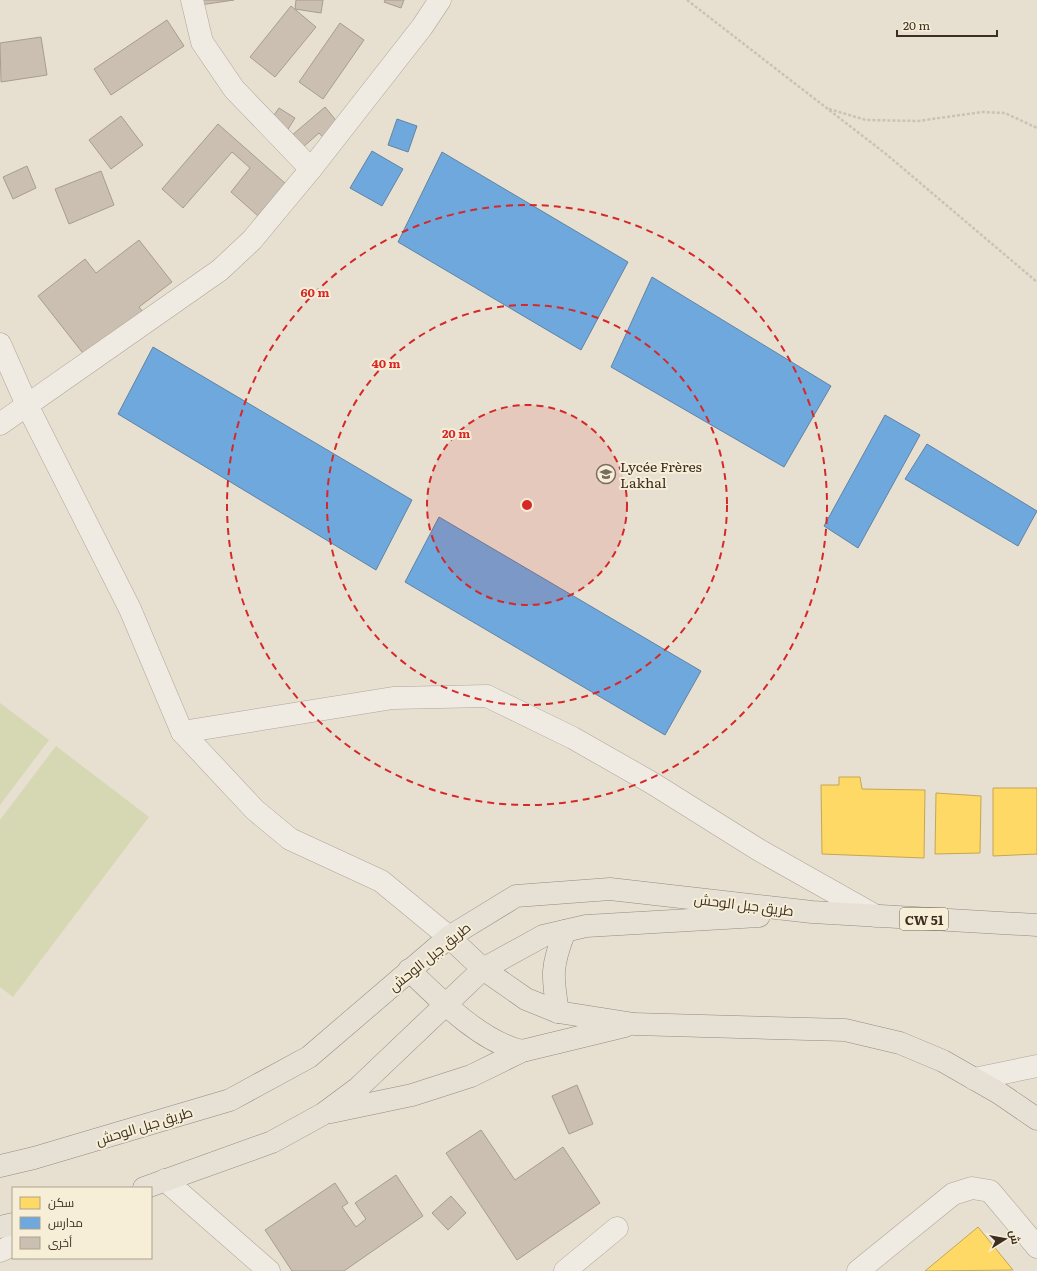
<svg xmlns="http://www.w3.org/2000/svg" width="1037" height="1271" viewBox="0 0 1037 1271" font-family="Literata,Cairo,serif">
	<rect width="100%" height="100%" fill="#e7e0d1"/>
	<!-- green -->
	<g fill="#d6d7b3">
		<polygon points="0,703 49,740 0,805"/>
		<polygon points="56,746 149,817 13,997 0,987 0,820"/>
	</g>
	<!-- homes -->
	<g fill="#ffd966" stroke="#c5a651">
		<polygon points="839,777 860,777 862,789 925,790 924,858 822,854 821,785 839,785"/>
		<polygon points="993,788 1037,788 1037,854 993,856"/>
		<polygon points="936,793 981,796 980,853 935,854"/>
		<polygon points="978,1227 1013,1270 925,1271"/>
	</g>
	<!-- schools -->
	<g fill="#6fa8dc" stroke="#6083a4">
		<polygon points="397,119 417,126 408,152 388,145"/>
		<polygon points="372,151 403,169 382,206 350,188"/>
		<polygon points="442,152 628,262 581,350 398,242"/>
		<polygon points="652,277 831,386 784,467 611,367"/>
		<polygon points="153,347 412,500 376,570 118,414"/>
		<polygon points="885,415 920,435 858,548 824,526"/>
		<polygon points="927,444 1037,511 1018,546 905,479"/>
		<polygon points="439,517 701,671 665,735 405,582"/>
	</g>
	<!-- building -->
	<g fill="#cbbfb2" stroke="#a89c90">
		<polygon points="199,0 234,0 200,5"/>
		<polygon points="296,0 323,0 321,13 295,9"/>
		<polygon points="385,0 404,0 401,8 384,2"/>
		<polygon points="291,6 316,27 275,77 250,57"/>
		<polygon points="167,20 184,46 111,95 94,69"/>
		<polygon points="340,23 364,40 323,99 299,82"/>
		<polygon points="41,37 47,75 1,82 0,43"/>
		<polygon points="325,107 344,130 329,144 319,133 302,148 291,136"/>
		<polygon points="279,108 295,118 282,139 265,128"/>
		<polygon points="121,116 143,145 111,169 89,140"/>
		<polygon points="218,124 286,184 258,216 231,192 250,168 232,152 183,208 162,189"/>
		<polygon points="27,166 36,188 13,199 3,177"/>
		<polygon points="101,171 114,205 69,224 55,189"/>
		<polygon points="139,240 172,282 139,307 151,322 93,366 38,296 85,259 96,273"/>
		<polygon points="577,1085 593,1124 569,1134 552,1096"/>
		<polygon points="481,1130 515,1180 563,1147 600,1203 517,1260 446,1153"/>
		<polygon points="396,1175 423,1216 344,1271 292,1271 265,1230 335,1183 348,1203 342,1207 356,1227 366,1219 355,1203"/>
		<polygon points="451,1196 466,1213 448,1230 432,1213"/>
	</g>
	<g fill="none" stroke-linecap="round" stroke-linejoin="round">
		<defs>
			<g id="minor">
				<polyline points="192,0 202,42 234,89 311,169"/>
				<polyline points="0,344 27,405 130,609 182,732 255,810 290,839 381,881 449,937"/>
				<polyline points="0,424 220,270 252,240 311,169 422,27 440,0"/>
				<polyline points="182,732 393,698 487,696 573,738 652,783 759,850 876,916"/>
				<polyline points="974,1079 1037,1066"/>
				<polyline points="165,1180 269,1271"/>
				<polyline points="0,1251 13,1245"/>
				<polyline points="565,1271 617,1228"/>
				<polyline points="858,1271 953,1194 972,1188 990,1191 1037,1247"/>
			</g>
			<g id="major">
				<polyline points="449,937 483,969 526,999 558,1012 634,1024 845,1030 900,1043 943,1061 999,1093 1037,1119"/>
				<path d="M409,970C439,999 481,1042 522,1051"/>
				<path d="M558,1012C552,976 551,966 565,931"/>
				<polyline points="331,1112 412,1095 471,1076 522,1051 625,1026"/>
				<polyline points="0,1166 34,1158 230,1100 309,1057 449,937 516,896 610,889 812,912 1037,925"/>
				<polyline points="144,1188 272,1142 323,1114 358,1088 483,969 543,936 586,926 759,916"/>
				<polyline points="0,1227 13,1224"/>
			</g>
		</defs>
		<!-- minor casing -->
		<use href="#minor" stroke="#ada599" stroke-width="23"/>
		<!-- major casing -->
		<use href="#major" stroke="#928b80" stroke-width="23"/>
		<!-- path -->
		<g stroke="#c8c2b9" stroke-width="2.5" stroke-dasharray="3 2" stroke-linecap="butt">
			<polyline points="687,0 886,154 1037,282"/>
			<polyline points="829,109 866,120 918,121 982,112 1005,113 1037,128"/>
		</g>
		<!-- minor -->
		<use href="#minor" stroke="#efebe3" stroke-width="22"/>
		<!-- major -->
		<use href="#major" stroke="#e6e1d4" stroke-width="22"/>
	</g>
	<!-- distance rings -->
	<circle cx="527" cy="505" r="100" fill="#d62828" fill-opacity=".12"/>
	<g fill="none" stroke="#d62828" stroke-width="2" stroke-dasharray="7 5">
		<circle cx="527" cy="505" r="100"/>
		<circle cx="527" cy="505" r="200"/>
		<circle cx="527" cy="505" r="300"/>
	</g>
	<!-- icons -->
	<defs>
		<symbol id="school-ring" viewBox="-11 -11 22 22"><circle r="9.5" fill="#f7eed8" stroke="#786c5e" stroke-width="1.5"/><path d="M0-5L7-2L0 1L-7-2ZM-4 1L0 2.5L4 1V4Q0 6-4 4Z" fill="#786c5e"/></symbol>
	</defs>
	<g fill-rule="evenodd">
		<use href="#school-ring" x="595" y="463" width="22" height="22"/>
	</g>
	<g text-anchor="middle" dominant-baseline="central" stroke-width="4" stroke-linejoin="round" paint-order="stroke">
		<!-- shield labels -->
		<rect fill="#f7eed8" stroke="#756857" stroke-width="1" x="900" y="908" width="48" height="22" rx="3"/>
		<g font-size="13" font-weight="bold" fill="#3d2e20">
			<text x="924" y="919">CW 51</text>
		</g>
		<!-- poi labels -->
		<g font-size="14" fill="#3d2e20" stroke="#f7eed8" text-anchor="start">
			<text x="620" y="466">Lycée Frères<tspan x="620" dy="16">Lakhal</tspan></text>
		</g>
		<!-- street labels -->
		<g font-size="14" fill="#3d2e20" stroke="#f7eed8">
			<text transform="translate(744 904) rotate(7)">طريق جبل الوحش</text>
			<text transform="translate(429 956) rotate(-39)">طريق جبل الوحش</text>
			<text transform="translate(144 1125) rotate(-17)">طريق جبل الوحش</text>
		</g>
	</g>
	<circle cx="527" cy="505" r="6" fill="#d62828" stroke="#f7eed8" stroke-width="2"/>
	<g font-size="12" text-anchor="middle" font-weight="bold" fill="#d62828" stroke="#f7eed8" stroke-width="4" stroke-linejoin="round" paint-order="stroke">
		<text x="315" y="297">60 m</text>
		<text x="386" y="368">40 m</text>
		<text x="456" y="438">20 m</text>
	</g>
	<!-- legend -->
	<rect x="12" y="1187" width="140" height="72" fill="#f7eed8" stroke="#ada18e"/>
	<rect x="20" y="1197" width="20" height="12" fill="#ffd966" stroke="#ada18e"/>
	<text x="48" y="1207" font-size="12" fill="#3d2e20">سكن</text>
	<rect x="20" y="1217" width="20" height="12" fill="#6fa8dc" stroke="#ada18e"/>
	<text x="48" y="1227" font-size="12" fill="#3d2e20">مدارس</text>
	<rect x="20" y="1237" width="20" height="12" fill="#cbbfb2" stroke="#ada18e"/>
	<text x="48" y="1247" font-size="12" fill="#3d2e20">أخرى</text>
	<!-- north arrow -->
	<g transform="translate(1005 1239) rotate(79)" stroke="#f7eed8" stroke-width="3" paint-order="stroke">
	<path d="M0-3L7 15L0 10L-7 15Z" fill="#3d2e20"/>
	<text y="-6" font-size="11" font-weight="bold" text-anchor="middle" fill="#3d2e20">ش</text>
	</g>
	<!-- scale -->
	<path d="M897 30v6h100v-6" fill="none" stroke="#3d2e20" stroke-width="2"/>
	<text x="903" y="30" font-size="12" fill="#3d2e20" stroke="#f7eed8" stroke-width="3" paint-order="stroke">20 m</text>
</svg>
